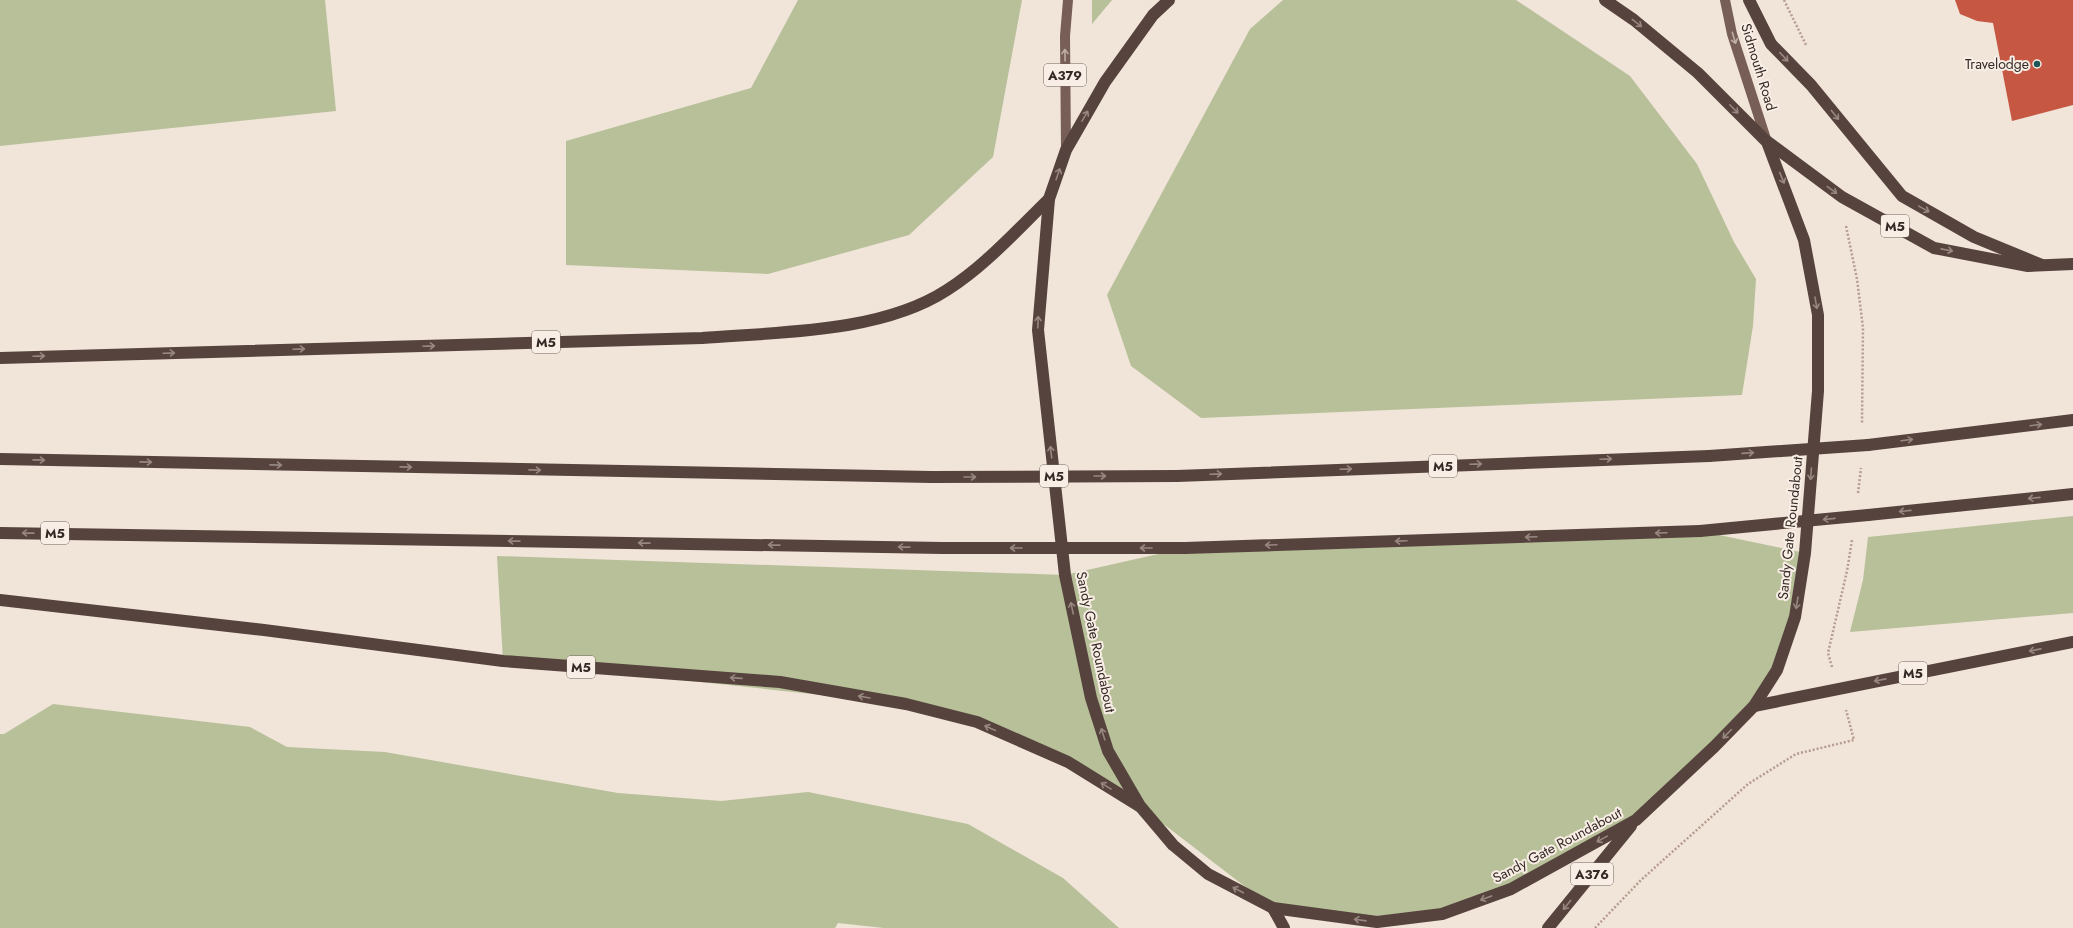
<svg xmlns="http://www.w3.org/2000/svg" width="2073" height="928" viewBox="0 0 2073 928" font-family="Jost,sans-serif">
	<rect width="100%" height="100%" fill="#f1e4d9"/>
	<!-- green -->
	<g fill="#b7c099">
		<polygon points="0,0 325,0 336,111 0,146"/>
		<polygon points="798,0 1022,0 993,157 909,235 768,274 566,265 566,141 751,88"/>
		<polygon points="1092,0 1112,0 1092,24"/>
		<polygon points="1283,0 1516,0 1630,76 1697,164 1734,242 1756,279 1753,326 1742,395 1201,418 1131,366 1107,295 1250,29"/>
		<polygon points="2073,516 2073,613 1850,632 1863,580 1868,537"/>
		<polygon points="1700,531 1805,553 1777,670 1754,706 1636,820 1511,889 1442,914 1377,922 1273,908 1140,806 1068,762 977,722 906,704 503,661 497,556 1065,575 1185,548"/>
		<polygon points="53,704 250,727 287,747 385,752 618,793 721,801 808,792 968,824 1063,878 1119,928 884,928 838,923 835,928 0,928 0,734 4,734"/>
	</g>
	<!-- building -->
	<polygon fill="#c65742" points="1955,0 2073,0 2073,105 2012,121 1993,23 1977,21 1960,14"/>
	<g fill="none" stroke-linecap="round" stroke-linejoin="round">
		<!-- path -->
		<g stroke="#b59c8f" stroke-width="2.5" stroke-dasharray="2 2" stroke-linecap="butt">
			<polyline points="1784,0 1806,45"/>
			<polyline points="1846,226 1857,279 1863,328 1862,423"/>
			<polyline points="1858,493 1861,468"/>
			<polyline points="1832,667 1828,653 1847,571 1852,540"/>
			<polyline points="1595,928 1641,880 1748,784 1796,754 1854,740 1846,710"/>
		</g>
		<!-- major -->
		<g stroke="#775f57" stroke-width="10">
			<polyline points="1725,0 1732,34 1767,142"/>
			<polyline points="1066,150 1065,36 1068,0"/>
		</g>
		<!-- highway -->
		<g stroke="#56433d" stroke-width="12">
			<polyline points="1169,0 1153,15 1105,82 1066,150 1049,199 1038,330 1065,575 1091,698 1108,751 1140,806 1173,845 1208,874 1273,908 1377,922 1442,914 1511,889 1636,820 1714,747 1754,706 1777,670 1795,617 1805,553 1818,391 1818,315 1804,240 1767,142 1698,73 1634,20 1605,0"/>
			<polyline points="1749,0 1771,44 1811,85 1902,196 1974,237 2042,265"/>
			<polyline points="1768,142 1842,197 1934,248 2028,266 2073,264"/>
			<path d="M0,358L702,338C779,332 881,333 947,290C985,266 1017,230 1049,199"/>
			<polyline points="1868,445 2073,420"/>
			<polyline points="0,459 931,477"/>
			<polyline points="1177,476 1709,456"/>
			<polyline points="1868,515 2073,494"/>
			<polyline points="0,533 943,548"/>
			<polyline points="1185,548 1700,531"/>
			<polyline points="0,600 264,630 503,661 780,682 906,704 977,722 1068,762 1139,806"/>
			<polyline points="1754,706 2073,642"/>
			<polyline points="1273,908 1284,928"/>
			<polyline points="1548,928 1631,826"/>
		</g>
		<!-- highway-bridge -->
		<g stroke="#56433d" stroke-width="12">
			<polyline points="1709,456 1868,445"/>
			<polyline points="931,477 1177,476"/>
			<polyline points="1700,531 1868,515"/>
			<polyline points="943,548 1185,548"/>
		</g>
	</g>
	<!-- one-way arrows -->
	<defs><path id="oneway-shaft" d="M-6 0H5M1.5-3L5.5 0L1.5 3" fill="none" stroke-width="1.6" stroke-linecap="round" stroke-linejoin="round"/></defs>
	<g stroke="#978780">
		<use href="#oneway-shaft" transform="translate(1637 23) rotate(38)"/>
		<use href="#oneway-shaft" transform="translate(1784 57) rotate(47)"/>
		<use href="#oneway-shaft" transform="translate(1734 109) rotate(45)"/>
		<use href="#oneway-shaft" transform="translate(1835 115) rotate(51)"/>
		<use href="#oneway-shaft" transform="translate(1085 116) rotate(-60)"/>
		<use href="#oneway-shaft" transform="translate(1058 174) rotate(-71)"/>
		<use href="#oneway-shaft" transform="translate(1782 178) rotate(68)"/>
		<use href="#oneway-shaft" transform="translate(1832 190) rotate(36)"/>
		<use href="#oneway-shaft" transform="translate(1924 209) rotate(29)"/>
		<use href="#oneway-shaft" transform="translate(1947 250) rotate(11)"/>
		<use href="#oneway-shaft" transform="translate(1816 303) rotate(80)"/>
		<use href="#oneway-shaft" transform="translate(1038 322) rotate(-89)"/>
		<use href="#oneway-shaft" transform="translate(429 346) rotate(-2)"/>
		<use href="#oneway-shaft" transform="translate(299 349) rotate(-2)"/>
		<use href="#oneway-shaft" transform="translate(169 353) rotate(-2)"/>
		<use href="#oneway-shaft" transform="translate(39 356) rotate(-2)"/>
		<use href="#oneway-shaft" transform="translate(2036 425) rotate(-7)"/>
		<use href="#oneway-shaft" transform="translate(1907 440) rotate(-7)"/>
		<use href="#oneway-shaft" transform="translate(1051 452) rotate(-97)"/>
		<use href="#oneway-shaft" transform="translate(1748 453) rotate(-4)"/>
		<use href="#oneway-shaft" transform="translate(1606 459) rotate(-2)"/>
		<use href="#oneway-shaft" transform="translate(39 460) rotate(1)"/>
		<use href="#oneway-shaft" transform="translate(146 462) rotate(1)"/>
		<use href="#oneway-shaft" transform="translate(1476 464) rotate(-2)"/>
		<use href="#oneway-shaft" transform="translate(276 465) rotate(1)"/>
		<use href="#oneway-shaft" transform="translate(406 467) rotate(1)"/>
		<use href="#oneway-shaft" transform="translate(1346 469) rotate(-2)"/>
		<use href="#oneway-shaft" transform="translate(535 470) rotate(1)"/>
		<use href="#oneway-shaft" transform="translate(1216 474) rotate(-2)"/>
		<use href="#oneway-shaft" transform="translate(1811 474) rotate(94)"/>
		<use href="#oneway-shaft" transform="translate(1100 476)"/>
		<use href="#oneway-shaft" transform="translate(970 477)"/>
		<use href="#oneway-shaft" transform="translate(2034 498) rotate(174)"/>
		<use href="#oneway-shaft" transform="translate(1905 511) rotate(174)"/>
		<use href="#oneway-shaft" transform="translate(1829 519) rotate(174)"/>
		<use href="#oneway-shaft" transform="translate(28 533) rotate(-179)"/>
		<use href="#oneway-shaft" transform="translate(1661 533) rotate(178)"/>
		<use href="#oneway-shaft" transform="translate(1531 537) rotate(178)"/>
		<use href="#oneway-shaft" transform="translate(514 541) rotate(-179)"/>
		<use href="#oneway-shaft" transform="translate(1401 541) rotate(178)"/>
		<use href="#oneway-shaft" transform="translate(644 543) rotate(-179)"/>
		<use href="#oneway-shaft" transform="translate(774 545) rotate(-179)"/>
		<use href="#oneway-shaft" transform="translate(1271 545) rotate(178)"/>
		<use href="#oneway-shaft" transform="translate(904 547) rotate(-179)"/>
		<use href="#oneway-shaft" transform="translate(1016 548) rotate(180)"/>
		<use href="#oneway-shaft" transform="translate(1146 548) rotate(180)"/>
		<use href="#oneway-shaft" transform="translate(1797 603) rotate(99)"/>
		<use href="#oneway-shaft" transform="translate(1072 608) rotate(-102)"/>
		<use href="#oneway-shaft" transform="translate(2035 650) rotate(169)"/>
		<use href="#oneway-shaft" transform="translate(736 678) rotate(-176)"/>
		<use href="#oneway-shaft" transform="translate(1880 680) rotate(169)"/>
		<use href="#oneway-shaft" transform="translate(864 697) rotate(-170)"/>
		<use href="#oneway-shaft" transform="translate(990 728) rotate(-156)"/>
		<use href="#oneway-shaft" transform="translate(1103 734) rotate(-108)"/>
		<use href="#oneway-shaft" transform="translate(1727 734) rotate(134)"/>
		<use href="#oneway-shaft" transform="translate(1106 786) rotate(-148)"/>
		<use href="#oneway-shaft" transform="translate(1602 839) rotate(151)"/>
		<use href="#oneway-shaft" transform="translate(1238 890) rotate(-152)"/>
		<use href="#oneway-shaft" transform="translate(1486 898) rotate(160)"/>
		<use href="#oneway-shaft" transform="translate(1567 905) rotate(129)"/>
		<use href="#oneway-shaft" transform="translate(1360 920) rotate(-172)"/>
	</g>
	<g stroke="#beaea5">
		<use href="#oneway-shaft" transform="translate(1734 38) rotate(73)"/>
		<use href="#oneway-shaft" transform="translate(1065 55) rotate(-91)"/>
	</g>
	<!-- markers -->
	<circle fill="#1c5655" stroke="#f9eee5" stroke-width="1.5" cx="2037" cy="64" r="4"/>
	<g text-anchor="middle" dominant-baseline="central" stroke-width="4" stroke-linejoin="round" paint-order="stroke">
		<!-- shield labels -->
		<g fill="#f9eee5" stroke="#70655f" stroke-width="1">
			<rect x="1044" y="64" width="42" height="22" rx="3"/>
			<rect x="1881" y="215" width="28" height="22" rx="3"/>
			<rect x="532" y="331" width="28" height="22" rx="3"/>
			<rect x="1429" y="455" width="28" height="22" rx="3"/>
			<rect x="1040" y="465" width="28" height="22" rx="3"/>
			<rect x="41" y="522" width="28" height="22" rx="3"/>
			<rect x="567" y="656" width="28" height="22" rx="3"/>
			<rect x="1899" y="662" width="28" height="22" rx="3"/>
			<rect x="1571" y="863" width="42" height="22" rx="3"/>
		</g>
		<g font-size="13" font-weight="bold" fill="#352a26">
			<text x="1065" y="75">A379</text>
			<text x="1895" y="226">M5</text>
			<text x="546" y="342">M5</text>
			<text x="1443" y="466">M5</text>
			<text x="1054" y="476">M5</text>
			<text x="55" y="533">M5</text>
			<text x="581" y="667">M5</text>
			<text x="1913" y="673">M5</text>
			<text x="1592" y="874">A376</text>
		</g>
		<!-- poi labels -->
		<g font-size="14" fill="#352a26" stroke="#f9eee5" text-anchor="end">
			<text x="2029" y="64">Travelodge</text>
		</g>
		<!-- street labels -->
		<g font-size="14" fill="#352a26" stroke="#f9eee5">
			<text transform="translate(1759 67) rotate(73)">Sidmouth Road</text>
			<text transform="translate(1790 528) rotate(-84)">Sandy Gate Roundabout</text>
			<text transform="translate(1096 642) rotate(78)">Sandy Gate Roundabout</text>
			<text transform="translate(1557 845) rotate(-28)">Sandy Gate Roundabout</text>
		</g>
	</g>
</svg>
